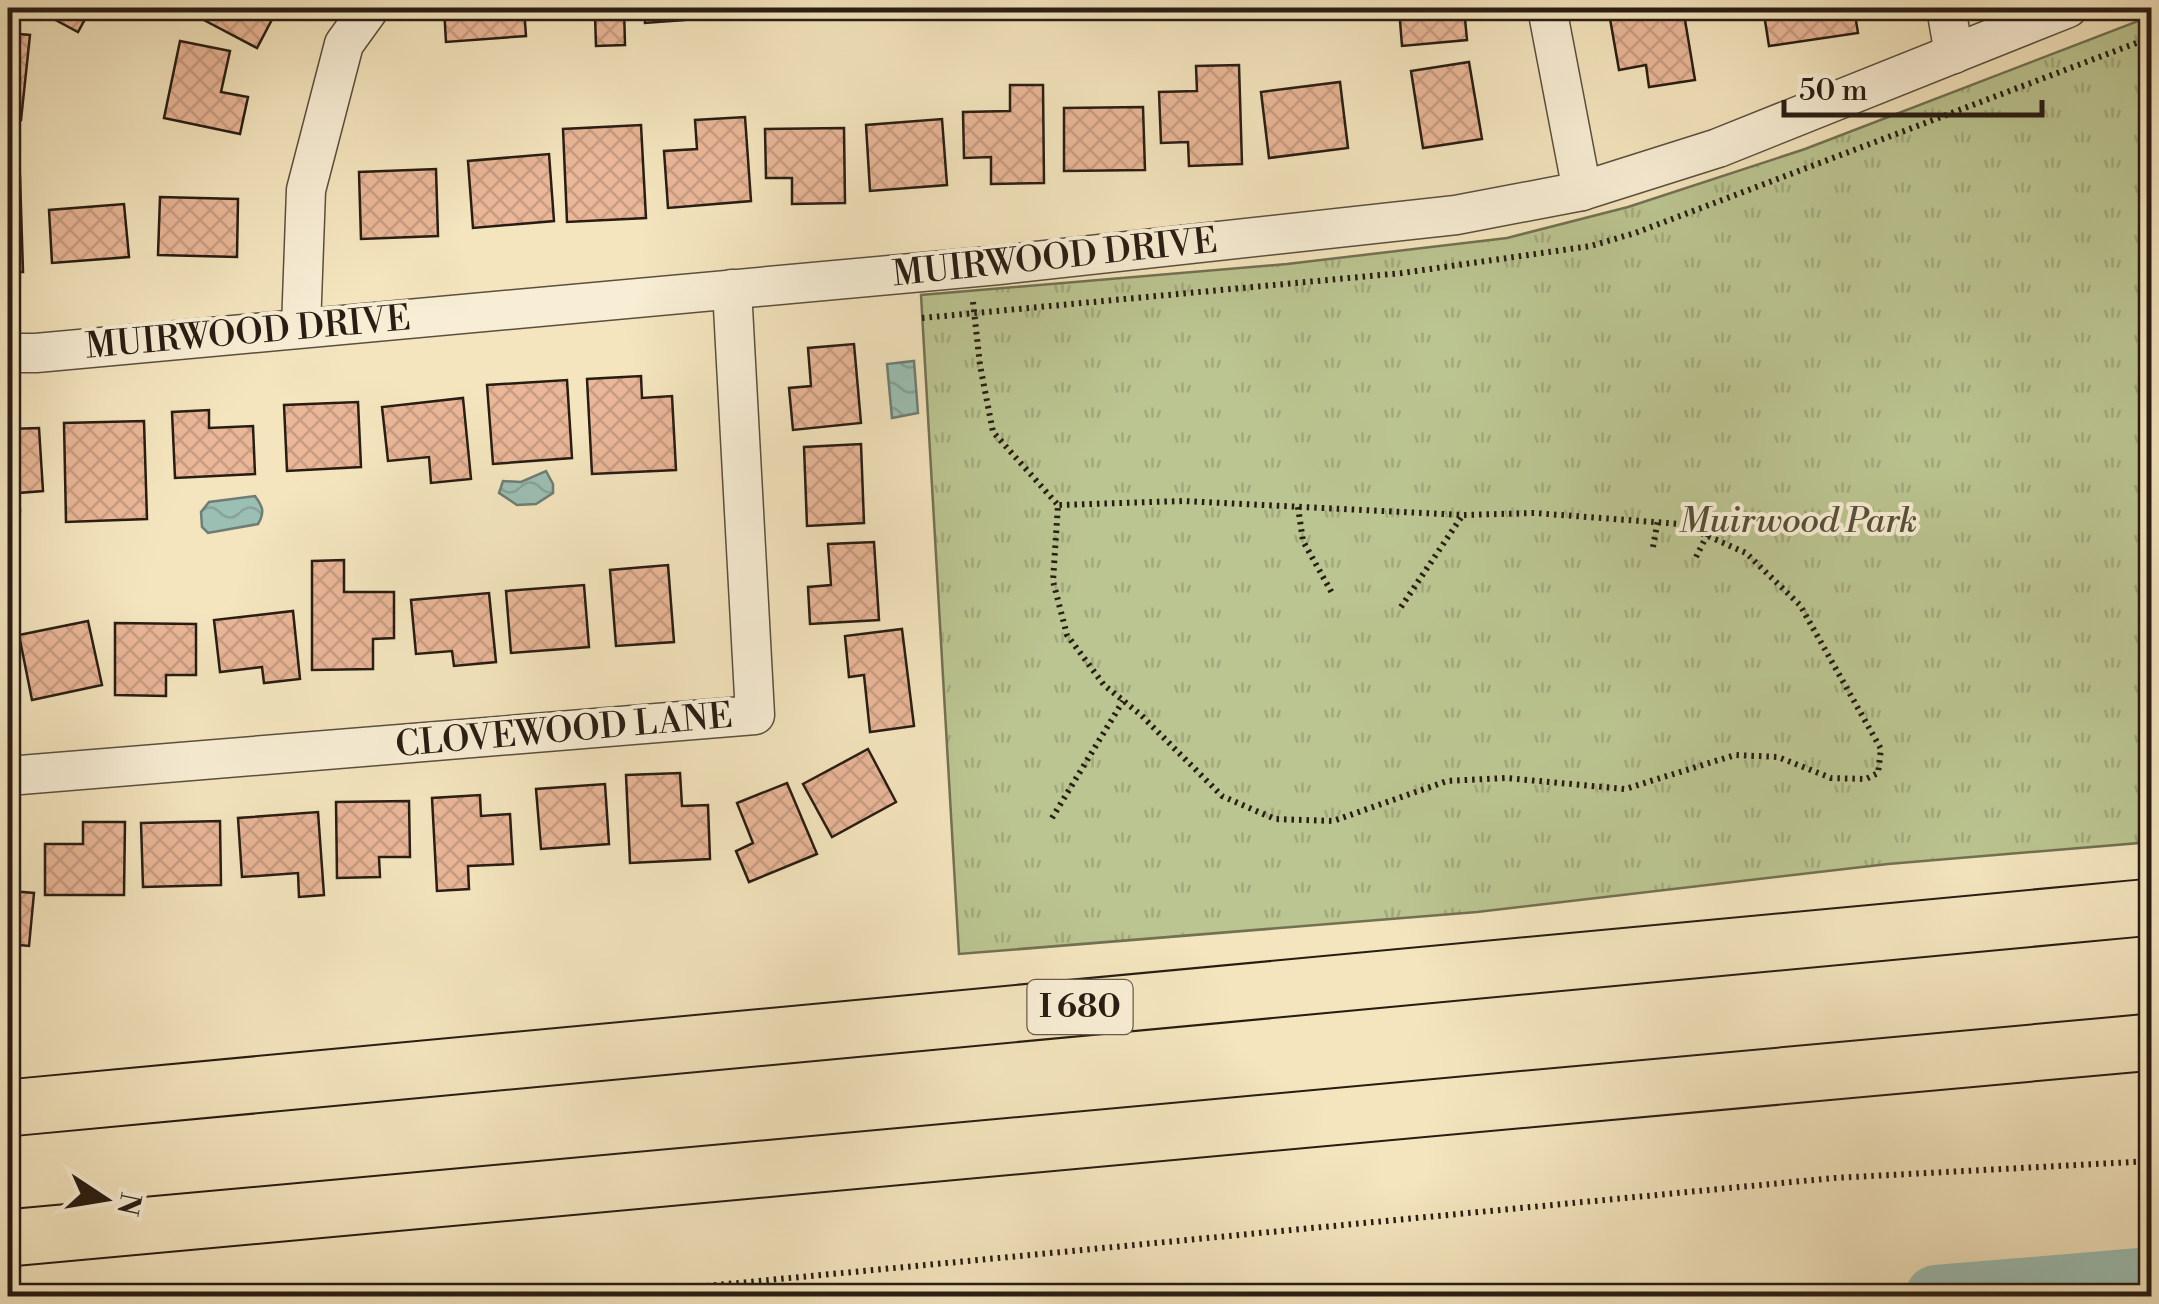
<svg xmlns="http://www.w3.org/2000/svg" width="2159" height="1304" viewBox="0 0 2159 1304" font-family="'Libre Bodoni',serif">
	<defs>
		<pattern id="park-tufts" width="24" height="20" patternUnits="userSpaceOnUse" patternTransform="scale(2.5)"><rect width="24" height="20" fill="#bbc591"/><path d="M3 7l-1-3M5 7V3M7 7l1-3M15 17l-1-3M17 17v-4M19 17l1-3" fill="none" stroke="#a1a97c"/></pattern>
		<pattern id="water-waves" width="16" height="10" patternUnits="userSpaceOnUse" patternTransform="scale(2.5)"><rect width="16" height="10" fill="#9cbfb4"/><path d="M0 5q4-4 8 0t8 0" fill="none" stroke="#86a49a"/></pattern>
		<pattern id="building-cross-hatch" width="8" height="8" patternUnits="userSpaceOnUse" patternTransform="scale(2.5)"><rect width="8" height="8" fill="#eab798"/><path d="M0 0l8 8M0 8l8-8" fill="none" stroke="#c99d82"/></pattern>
	</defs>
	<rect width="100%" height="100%" fill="#f4e5be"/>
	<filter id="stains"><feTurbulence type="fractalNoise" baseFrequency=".002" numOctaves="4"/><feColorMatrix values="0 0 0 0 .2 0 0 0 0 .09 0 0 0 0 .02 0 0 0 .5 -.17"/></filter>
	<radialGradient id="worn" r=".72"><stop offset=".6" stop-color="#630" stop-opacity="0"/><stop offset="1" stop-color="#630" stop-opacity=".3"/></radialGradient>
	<!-- park -->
	<polygon fill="url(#park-tufts)" stroke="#727152" stroke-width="2.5" points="2151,16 2151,842 1888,864 1477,912 959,954 921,295 1287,264 1507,238 1628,207 1805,149"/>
	<!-- water -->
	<g fill="url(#water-waves)" stroke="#6e7e74" stroke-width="2.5">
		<polygon points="914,361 918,413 892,418 887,364"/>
		<polygon points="546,471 553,484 553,493 536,504 517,505 499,493 503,481 521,482"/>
		<path d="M255,496C263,507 265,512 258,524L208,533L202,527L201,512L209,502Z"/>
	</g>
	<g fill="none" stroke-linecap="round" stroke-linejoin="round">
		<!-- river -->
		<polyline stroke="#9cbfb4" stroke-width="62" points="1936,1296 2152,1278"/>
	</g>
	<!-- building -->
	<g fill="url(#building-cross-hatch)" stroke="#281d13" stroke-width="2.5">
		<polygon points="33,8 91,8 78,32"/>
		<polygon points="208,8 278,8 257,48 202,19"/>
		<polygon points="444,8 524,8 526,36 446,42"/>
		<polygon points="543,8 624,8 625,45 596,46 595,15 544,16"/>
		<polygon points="644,8 683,8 684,20 645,23"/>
		<polygon points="840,8 921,8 921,10 840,15"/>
		<polygon points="1399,8 1464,8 1467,40 1402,46"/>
		<polygon points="1641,8 1683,8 1695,80 1649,87 1646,65 1619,70 1609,13"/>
		<polygon points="1763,8 1854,8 1858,33 1769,46"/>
		<polygon points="8,33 30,35 21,120 8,118"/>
		<polygon points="180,41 230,51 221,92 248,97 240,134 164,118"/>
		<polygon points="1469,62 1482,139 1423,148 1411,71"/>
		<polygon points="1239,65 1242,164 1189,166 1188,142 1161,143 1159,92 1197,91 1196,66"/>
		<polygon points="1340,82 1348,148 1269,158 1261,92"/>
		<polygon points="1010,85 1043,85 1044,183 991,184 991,157 964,158 963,112 1010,111"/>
		<polygon points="1143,107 1145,170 1064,171 1064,108"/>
		<polygon points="745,117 751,201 668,208 664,151 697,149 695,120"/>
		<polygon points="942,119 947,185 870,191 866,125"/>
		<polygon points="641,125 646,218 567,222 563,129"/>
		<polygon points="844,128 845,203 792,204 792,178 766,178 765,129"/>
		<polygon points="549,154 554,221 473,228 468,161"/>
		<polygon points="436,169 438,236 361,239 359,172"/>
		<polygon points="20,176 23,272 8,272 8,177"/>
		<polygon points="160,197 238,199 237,257 158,255"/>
		<polygon points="124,204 129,257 52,263 49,210"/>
		<polygon points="854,344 861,423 793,430 789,388 811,386 808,348"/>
		<polygon points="641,376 642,398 672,396 676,470 592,474 587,379"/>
		<polygon points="567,380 572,458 493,464 487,385"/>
		<polygon points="463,398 471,479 431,483 429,457 388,461 382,407"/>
		<polygon points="358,402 361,467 287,471 284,405"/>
		<polygon points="209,410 209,428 253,426 255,474 175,478 172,412"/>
		<polygon points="144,421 147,519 66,522 64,423"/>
		<polygon points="39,428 43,491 19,493 20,511 8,512 8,429"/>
		<polygon points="861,444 864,523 807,526 804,447"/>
		<polygon points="874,542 879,620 810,624 808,587 831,585 828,544"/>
		<polygon points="344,560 344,592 394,592 394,638 373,639 373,669 312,670 312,561"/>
		<polygon points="668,565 674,642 616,646 610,570"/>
		<polygon points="584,585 589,647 511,653 506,591"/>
		<polygon points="489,593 496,662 454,666 452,651 416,654 411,600"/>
		<polygon points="293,611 300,679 264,683 262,667 220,672 214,620"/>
		<polygon points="88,621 102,685 32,700 19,635"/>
		<polygon points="115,623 196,624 196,675 166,675 166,696 115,695"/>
		<polygon points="902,629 914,726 870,732 864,675 849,677 845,636"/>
		<polygon points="868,749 896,802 832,837 803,784"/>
		<polygon points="680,773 682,806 708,805 710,859 630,863 626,775"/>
		<polygon points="787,783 817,854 749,882 736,851 753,843 737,803"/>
		<polygon points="605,784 609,844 541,849 536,789"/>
		<polygon points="480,795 481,816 510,814 513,864 468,866 469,889 437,891 432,798"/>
		<polygon points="409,801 410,857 379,857 380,877 337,878 336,802"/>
		<polygon points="318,812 324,895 299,897 298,873 242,877 238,818"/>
		<polygon points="220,821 221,885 143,887 141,823"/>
		<polygon points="83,822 125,822 124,895 45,895 45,844 83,844"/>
		<polygon points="8,866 13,867 11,891 34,893 29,946 8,944"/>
	</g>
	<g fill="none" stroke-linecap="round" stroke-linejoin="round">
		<defs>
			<g id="street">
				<polyline points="1547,8 1582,191"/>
				<polyline points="1946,8 1954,54"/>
				<polyline points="301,328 306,190 344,44 370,8"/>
				<polyline points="8,353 36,353 999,265 1456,215 1582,191 1718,148 2068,8"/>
				<polyline points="8,776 755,715 732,289"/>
			</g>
			<g id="highway">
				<polyline points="8,1108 2152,907"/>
				<polyline points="8,1238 2152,1042"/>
			</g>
		</defs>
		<!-- street casing -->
		<use href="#street" stroke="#5b4f3e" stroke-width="41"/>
		<!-- highway casing -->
		<use href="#highway" stroke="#281d13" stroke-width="59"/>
		<!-- path -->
		<g stroke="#281d13" stroke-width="6" stroke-dasharray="2.5 5" stroke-linecap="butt">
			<polyline points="973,302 980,365 993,432 1058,505 1053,581 1067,635 1104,685 1141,715 1222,796 1275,819 1333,821 1447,781 1506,778 1625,789 1735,755 1778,757 1831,778 1866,779 1878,773 1881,749 1800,605 1746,553 1681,524 1534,513 1463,515 1184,501 1058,505"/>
			<polyline points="922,318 1402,273 1591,246 1635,233 2152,37"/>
			<polyline points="1298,507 1303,541 1332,593"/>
			<polyline points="1653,547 1658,520"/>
			<polyline points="1696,557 1707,535"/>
			<polyline points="1401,607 1462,516"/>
			<polyline points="1052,818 1123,701"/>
			<polyline points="602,1296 1834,1178 2152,1161"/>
		</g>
		<!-- street -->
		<use href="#street" stroke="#f8eed5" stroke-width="38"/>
		<!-- highway -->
		<use href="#highway" stroke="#f4e5be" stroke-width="55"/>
	</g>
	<g text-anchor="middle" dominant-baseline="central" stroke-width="8" stroke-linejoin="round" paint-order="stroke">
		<!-- shield labels -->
		<rect fill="#f8eed5" stroke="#665c4d" stroke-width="2.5" x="1027.5" y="980" width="105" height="54" rx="8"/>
		<g font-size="32" font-weight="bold" fill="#281d13">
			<text x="1080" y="1007">I 680</text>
		</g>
		<!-- street labels -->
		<g font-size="35" fill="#281d13" stroke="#f8eed5">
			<text transform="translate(1055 258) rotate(-6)">MUIRWOOD DRIVE</text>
			<text transform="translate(248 333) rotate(-5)">MUIRWOOD DRIVE</text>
			<text transform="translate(564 731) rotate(-5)">CLOVEWOOD LANE</text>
		</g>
		<!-- park labels -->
		<g font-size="35" font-style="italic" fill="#544f39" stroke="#f8eed5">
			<text x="1798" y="521">Muirwood Park</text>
		</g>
	</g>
	<!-- margin -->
	<rect width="2159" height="1304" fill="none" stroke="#f4e5be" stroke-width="40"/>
	<rect x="10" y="10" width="2139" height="1284" fill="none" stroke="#281d13" stroke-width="5"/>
	<rect x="20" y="20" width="2119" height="1264" fill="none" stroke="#281d13" stroke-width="2.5"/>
	<!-- north arrow -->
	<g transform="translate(105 1199) rotate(102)" stroke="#f8eed5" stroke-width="8" paint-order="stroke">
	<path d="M0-8L18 38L0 25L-18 38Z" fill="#281d13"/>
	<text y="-15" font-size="28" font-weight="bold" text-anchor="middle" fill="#281d13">N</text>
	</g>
	<!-- scale -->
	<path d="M1784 100v15h258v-15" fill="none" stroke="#281d13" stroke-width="5"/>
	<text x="1799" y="100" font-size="30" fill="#281d13" stroke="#f8eed5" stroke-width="8" paint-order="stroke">50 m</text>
	<rect width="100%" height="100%" filter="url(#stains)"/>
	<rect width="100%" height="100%" fill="url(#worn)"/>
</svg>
